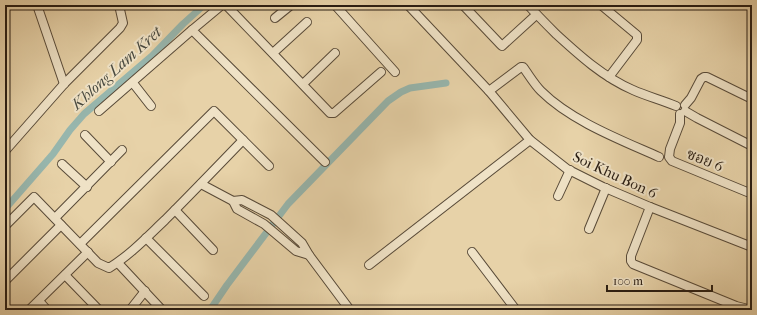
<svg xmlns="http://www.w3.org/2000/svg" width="757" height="315" viewBox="0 0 757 315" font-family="'IM FELL French Canon','Noto Serif Thai',serif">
	<rect width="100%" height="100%" fill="#e7d2a8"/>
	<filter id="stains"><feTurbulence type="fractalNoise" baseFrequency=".005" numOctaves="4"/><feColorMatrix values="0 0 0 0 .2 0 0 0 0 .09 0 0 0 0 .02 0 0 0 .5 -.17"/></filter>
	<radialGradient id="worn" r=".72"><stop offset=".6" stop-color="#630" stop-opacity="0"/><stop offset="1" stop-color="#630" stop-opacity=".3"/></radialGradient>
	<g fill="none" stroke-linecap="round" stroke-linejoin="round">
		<!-- canal -->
		<g stroke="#97b6ad" stroke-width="7">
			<polyline points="5,209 53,154 70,130 84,114 152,56 183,24 204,5"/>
			<polyline points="210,310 227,285 288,204 388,101 401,92 410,88 446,83"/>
		</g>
		<defs>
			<g id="minor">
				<polyline points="37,5 64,84"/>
				<polyline points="222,5 192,30 325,162"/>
				<polyline points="226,5 330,113 334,113 381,72"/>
				<polyline points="335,5 395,72"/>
				<polyline points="408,5 489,91 530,140 567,169 603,187 650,207 752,247"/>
				<polyline points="463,5 501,45 502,46 536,15"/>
				<path d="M528,5C537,15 546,24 556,34C579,55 603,77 633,90C646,96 662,100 676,106"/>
				<polyline points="601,5 637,35 637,40 609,77"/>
				<polyline points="275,18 291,5"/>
				<polyline points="273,53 307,22"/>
				<polyline points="133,83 151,106"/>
				<polyline points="303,84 335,53"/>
				<path d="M489,91L521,67H523C529,75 534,84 541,91C571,121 621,140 659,157"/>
				<polyline points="685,105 691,98 701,79 704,77 707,77 752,99"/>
				<polyline points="99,111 192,30"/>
				<polyline points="685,111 697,118 752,146"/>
				<polyline points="680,114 680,123 670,149 669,157 672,161 752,194"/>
				<polyline points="85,135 111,162"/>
				<polyline points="5,151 64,84 120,28 123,23 119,5"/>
				<polyline points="62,164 87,187"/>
				<polyline points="201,184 233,201"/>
				<polyline points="558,196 570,170"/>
				<polygon points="242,200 271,215 302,243 309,255 296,251 264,224 237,209 233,201"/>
				<polyline points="650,207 631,256 631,261 633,264 736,306 752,310"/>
				<polyline points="175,210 213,250"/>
				<polyline points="55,218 122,150"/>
				<path d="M5,226L34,197L98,263L109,268C130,255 147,237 165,220C191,194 217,167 243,140"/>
				<polyline points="589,229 606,188"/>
				<polyline points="146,238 204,296"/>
				<polyline points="80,244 214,111 269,166"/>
				<polyline points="472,252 516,310"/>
				<polyline points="309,255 350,310"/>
				<polyline points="118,263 162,310"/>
				<polyline points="369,265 530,140"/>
				<polyline points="65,275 99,310"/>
				<polyline points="5,281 61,225"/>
				<polyline points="39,301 47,310"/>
				<polyline points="29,310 88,252"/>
				<polyline points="130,310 145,291"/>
			</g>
		</defs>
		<!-- minor casing -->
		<use href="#minor" stroke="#584a38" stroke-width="10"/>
		<!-- minor -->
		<use href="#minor" stroke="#efe2c6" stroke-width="8"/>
	</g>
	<g text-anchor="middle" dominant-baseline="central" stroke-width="4" stroke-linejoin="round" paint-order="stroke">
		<!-- street labels -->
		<g font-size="15" fill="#281c12" stroke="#efe2c6">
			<text transform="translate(705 160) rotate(22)">ซอย 6</text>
			<text transform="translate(615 175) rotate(25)">Soi Khu Bon 6</text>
		</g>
		<!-- water labels -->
		<g font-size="16" font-style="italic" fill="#494a40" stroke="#efe2c6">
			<text transform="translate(116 68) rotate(-42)">Khlong Lam Kret</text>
		</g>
	</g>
	<!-- margin -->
	<rect width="757" height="315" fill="none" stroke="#e7d2a8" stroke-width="20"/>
	<rect x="6" y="6" width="745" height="303" fill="none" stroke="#281c12" stroke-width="2"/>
	<rect x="10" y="10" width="737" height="295" fill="none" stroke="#281c12"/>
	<!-- scale -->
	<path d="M607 285v6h105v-6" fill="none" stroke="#281c12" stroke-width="2"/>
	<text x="613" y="285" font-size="12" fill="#281c12" stroke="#efe2c6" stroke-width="3" paint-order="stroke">100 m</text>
	<rect width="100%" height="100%" filter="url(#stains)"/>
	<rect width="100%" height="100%" fill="url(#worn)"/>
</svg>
